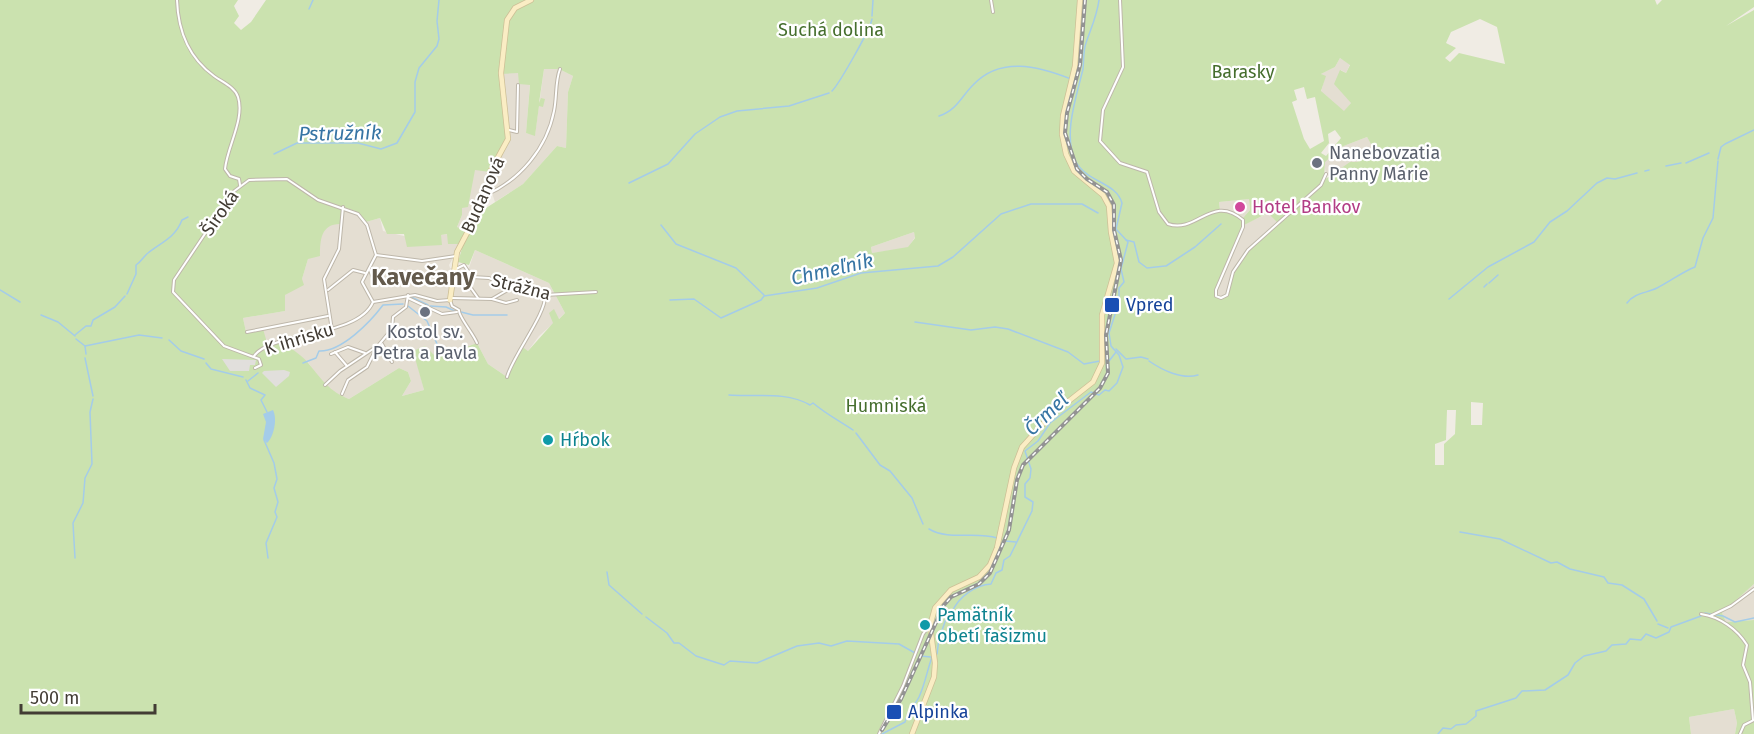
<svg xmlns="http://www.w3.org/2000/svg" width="1754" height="734" viewBox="0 0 1754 734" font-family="'Fira Sans',sans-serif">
	<rect width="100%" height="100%" fill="#f0ece4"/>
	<!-- residential -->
	<g fill="#e4ded2">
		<polygon points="1340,58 1350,64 1346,73 1341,70 1351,103 1344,112 1321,92 1325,77 1321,74 1335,67"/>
		<polygon points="544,69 559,69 573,76 568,92 566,148 557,146 523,184 495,202 492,193 486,195 468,231 457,227 462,215 462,208 501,73 518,73 530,84 526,133 535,135"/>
		<polygon points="1367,137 1376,151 1330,177 1326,174 1324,162 1341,147"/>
		<polygon points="1249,199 1250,210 1242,219 1220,210 1219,202"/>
		<polygon points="343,207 355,211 366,222 380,218 383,231 441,245 441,235 448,234 461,244 449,265 450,268 455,270 463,264 468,271 475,250 549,283 565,313 539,336 528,351 521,347 507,377 488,364 477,343 437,358 414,351 424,390 402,396 411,381 408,372 399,368 349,399 334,394 318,378 308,362 283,342 268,346 246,332 243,318 285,311 285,295 302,279 308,259 326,227"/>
		<polygon points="1270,213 1278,222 1224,297 1218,297 1216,291 1244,224"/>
		<polygon points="914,232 915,237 908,248 872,253 871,247"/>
		<polygon points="1754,584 1754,620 1726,622 1722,613"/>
		<polygon points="1734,709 1737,723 1735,734 1691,734 1689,717"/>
	</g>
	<!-- green -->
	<path fill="#cbe2af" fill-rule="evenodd" d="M0,0H238L234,6L239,16L234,23L241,30L251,22L266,0H1655L1657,5L1662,0H1754V7L1726,26L1754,10V584L1722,613L1726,622L1754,620V734H1735L1737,723L1734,709L1689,717L1691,734H0ZM1480,19L1497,27L1505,64L1459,53L1450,62L1445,58L1456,48L1446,43L1451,32ZM1340,58L1350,65L1346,73L1340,70L1334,84L1351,103L1344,111L1321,91L1326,76L1321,74L1335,67ZM544,69H559L573,76L568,92L566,148L557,146L523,184L483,210L463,245L458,262L469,265L475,250L549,283L565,313L559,319L554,309L549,313L553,323L528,351L521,346L507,377L488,364L477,343L437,358L425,346L413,351L424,390L402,396L411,381L408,372L399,368L349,399C329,391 322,380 309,364C303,355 291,350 283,341L268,346L263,329L246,332L243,318L285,311V295L304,285L302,279L308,259L320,256C320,240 321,224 340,224L343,207L355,211L366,222L380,218L387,234H404L407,247L442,245L441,235L447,234L448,244H461L468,231L457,227L462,215V208L468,207L475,170L490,172L509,135L501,74L518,73L519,84L530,85L526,133L535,136L539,106L543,107L545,99L541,98L539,103ZM1304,87L1307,99L1315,97L1324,141L1310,149L1304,139L1292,102L1297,100L1294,90ZM1335,130L1341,138L1326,156L1321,153L1329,143L1328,134ZM1367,137L1375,151L1357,162H1350L1324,180L1325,162L1341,147ZM1249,199L1250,210L1242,219L1220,210L1219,202ZM1268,213L1277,222C1251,245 1236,260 1227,295L1219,298L1216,295V290L1244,225ZM914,232L915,238L908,247L872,253L871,247ZM1471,402L1483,403L1482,425H1471ZM1447,410H1456L1455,434L1444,444V465H1435V444L1446,440Z"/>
	<!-- parking -->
	<g fill="#e1dfdc">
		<polygon points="222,359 256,360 255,365 250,365 249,371 230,371"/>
		<polygon points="284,370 290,372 289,376 276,387 262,373 264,371"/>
	</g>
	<!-- water -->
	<path fill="#a4cce9" d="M273,410C278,420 273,438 267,443L263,439L266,422L263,414Z"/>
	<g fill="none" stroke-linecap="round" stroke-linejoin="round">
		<!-- stream -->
		<g stroke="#a4cce9" stroke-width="1.5">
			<polyline points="309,9 313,0"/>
			<polyline points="872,16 873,0"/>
			<path d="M832,91C839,84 870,30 872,19"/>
			<path d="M939,116C957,110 961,97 973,85C1000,56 1038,66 1071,79"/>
			<polyline points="274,154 297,143 358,143 381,149 397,143 415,112 415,82 419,68 437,46 439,39 437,21 439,0"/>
			<polyline points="1718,159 1721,147 1725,144 1754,130"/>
			<polyline points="1686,163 1709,153"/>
			<polyline points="1666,166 1681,163"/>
			<polyline points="1645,171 1649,170"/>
			<polyline points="629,183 668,164 695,134 720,117 737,111 789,106 829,93"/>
			<polyline points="661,225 676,244 736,268 764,295"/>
			<polyline points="1126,240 1134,242 1139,262 1147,268 1165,266"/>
			<polyline points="1166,266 1195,247 1221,224"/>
			<polyline points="1489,283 1498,275"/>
			<polyline points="1484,287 1487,284"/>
			<polyline points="0,290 20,302"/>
			<path d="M127,294L136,274V265C142,261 143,257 148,253C162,242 175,238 182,220L188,217"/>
			<polyline points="411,297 428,305"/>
			<polyline points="1449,299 1488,267 1534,242 1550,222 1567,211 1597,183 1607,178 1615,179 1637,173"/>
			<polyline points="670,300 694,299 721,318 761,300 764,296 817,288 861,273 938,266 953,257 1001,214 1031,204 1082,204 1098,213"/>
			<path d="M1627,303C1634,293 1647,293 1657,288C1671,281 1682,272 1695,267L1703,238L1713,218L1718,161"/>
			<polyline points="408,306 427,321 441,353"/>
			<polyline points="430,306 446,307 455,311"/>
			<polyline points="461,312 473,315 507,315"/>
			<polyline points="41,315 58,322 75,336"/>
			<polyline points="915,322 971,330 995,327 1008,329 1068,352 1084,364 1100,361"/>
			<polyline points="75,335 86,326 91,326 93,320 115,307 125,296"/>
			<polyline points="76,339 85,346 139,335 162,338"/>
			<polyline points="169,340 181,351 204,359"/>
			<polyline points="85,346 86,354"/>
			<polyline points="1116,349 1126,359 1141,357 1148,359"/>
			<polyline points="85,358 93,396"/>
			<polyline points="1109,361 1116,352"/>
			<path d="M1149,361C1162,370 1182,380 1198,375"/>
			<polyline points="206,363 211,369 243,377"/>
			<path d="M303,363L316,358L319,351C342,352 371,321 383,305L403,304"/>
			<polyline points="246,380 250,388 265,395 261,400 267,412"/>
			<polyline points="248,381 258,373"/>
			<path d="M729,395C755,397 786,391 810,405L813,403C826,414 838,420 853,430"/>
			<polyline points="856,433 880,465 890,471 912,498 923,524"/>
			<polyline points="264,440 274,463 277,479 274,488 278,502 275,512 277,517 266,543 268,558"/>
			<path d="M929,529C949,541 976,531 997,538"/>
			<polyline points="1460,532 1500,539 1551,563 1557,562 1570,569 1604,577 1608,583 1622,585 1644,599 1657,621"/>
			<polyline points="1005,541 1016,542"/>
			<polyline points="75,558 73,523 83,503 85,478 92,464 90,412 93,399"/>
			<polyline points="607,572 609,585 642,614"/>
			<polyline points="1705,613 1723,616 1735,622 1754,618"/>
			<polyline points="646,617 667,633 674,643 679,643 696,656 724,665 730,661 757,663 797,646 819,643 831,646 847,641 899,644 915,653"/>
			<polyline points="1658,624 1668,628"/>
			<path d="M937,654L939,639L948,613L952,612C959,596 976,585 991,584L996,573L1002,570L1004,560L1010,556L1032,511L1033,502L1025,497V484L1030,478L1031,469L1025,451L1038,441L1050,423L1091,392L1099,395L1105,390L1109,391L1117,383L1123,367L1119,355L1111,346L1109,333L1119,302V288L1124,282L1121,269L1128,242L1116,229L1122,203C1116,182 1088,183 1076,162C1062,136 1077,95 1083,69C1084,61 1083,51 1086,43C1091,28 1097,16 1099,0"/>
			<polyline points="920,656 931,657"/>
			<path d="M882,734L905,722C908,711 914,707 919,697C925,684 927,671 932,657"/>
			<polyline points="1438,734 1443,728 1451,729 1456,725 1466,724 1476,716 1476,711 1516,698 1522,691 1545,690 1568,675 1575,663 1584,656 1606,651 1612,645 1626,644 1630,639 1641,640 1646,634 1656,638 1669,632 1671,627 1701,616"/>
		</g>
		<defs>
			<g id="street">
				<path d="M177,0C178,30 189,58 214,76C222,82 235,87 238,97C245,119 227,147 225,169L230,176L239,179L240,185"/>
				<polyline points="991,0 993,12"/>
				<path d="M1120,0L1123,67L1103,110L1100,141L1120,163L1147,172L1159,212L1168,224C1197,234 1212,193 1243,220V227L1216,290V296L1221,298L1227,295L1233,272L1248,250L1321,185L1326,174"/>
				<polyline points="509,130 517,132 518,85"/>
				<path d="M486,195C520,180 547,148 554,111C557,97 555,82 560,69"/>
				<polyline points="376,255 422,261 456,256"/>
				<polyline points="456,269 464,265 472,277 489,278 511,288 538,290 545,295 596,292"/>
				<polyline points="370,270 375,283"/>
				<polyline points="455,272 463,277 478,298"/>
				<polyline points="328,290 353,270 365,273"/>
				<polyline points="408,298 442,314 457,312"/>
				<polyline points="452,298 492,299 511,288"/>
				<polyline points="492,299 506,303 517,300"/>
				<path d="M373,302L415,295L437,301L450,300L452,306L459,310C458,316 473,333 477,343"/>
				<polyline points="332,330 324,279 339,249 343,207"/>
				<polyline points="247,332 328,316"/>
				<polyline points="382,344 392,362"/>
				<polyline points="335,352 347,366"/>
				<polyline points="331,354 348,347 365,353"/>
				<path d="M254,356C272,331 358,338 373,302"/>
				<polyline points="255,368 261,365 259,359 224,346 173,292 174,280 233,192 249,180 287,179 318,200 358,214 367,225 376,255 362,282 373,302"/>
				<path d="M507,377C513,355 547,313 545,295"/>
				<polyline points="325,385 340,371 376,347"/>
				<polyline points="342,394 348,380 367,367 377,347 392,329 393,317 406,307 408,295"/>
				<path d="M1701,614C1720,617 1737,629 1747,645L1743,665L1750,682L1753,720"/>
				<polyline points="1710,616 1731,606 1754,589"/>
				<polyline points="879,734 903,686 923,634 929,626"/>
				<polyline points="1740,734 1744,725 1754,720"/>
			</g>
			<g id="secondary">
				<polyline points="450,300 457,252 485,199 490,172 508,139 501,73 507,20 515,8 531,0"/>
				<polyline points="912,734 934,677 935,663 930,626 935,608 951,590 979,577 990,565 997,548 1014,468 1022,447 1051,415 1093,382 1102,363 1102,315 1117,263 1111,232 1109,206 1103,195 1074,171 1066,154 1062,134 1063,116 1075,66 1080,0"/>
			</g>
		</defs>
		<!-- street casing -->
		<use href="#street" stroke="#beb7aa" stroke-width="4"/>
		<!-- secondary casing -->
		<use href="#secondary" stroke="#cdbf96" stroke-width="6"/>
		<!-- street -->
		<use href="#street" stroke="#fff" stroke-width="2"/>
		<!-- secondary -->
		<use href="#secondary" stroke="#faedc4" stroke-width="4.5"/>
		<defs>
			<polyline id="rail" points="882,730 901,699 944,605 951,597 979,584 990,573 1009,530 1017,480 1023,465 1100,388 1108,373 1106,335 1121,260 1114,230 1114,205 1107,192 1087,179 1077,169 1065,133 1067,113 1080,65 1085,0"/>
		</defs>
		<!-- rail casing -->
		<use href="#rail" stroke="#939393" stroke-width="4"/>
		<!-- rail -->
		<use href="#rail" stroke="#fff" stroke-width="1.5" stroke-dasharray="4.5" stroke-linecap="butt"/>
	</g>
	<!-- markers -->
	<g fill="#6b7280" stroke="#fff" stroke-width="2">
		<circle cx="1317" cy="163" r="6"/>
		<circle cx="425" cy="312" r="6"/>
	</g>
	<circle fill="#d1479c" stroke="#fff" stroke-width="2" cx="1240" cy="207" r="6"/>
	<g fill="#1a4fb4" stroke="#fff" stroke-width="2">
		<rect x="1104" y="297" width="16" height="16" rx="3"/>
		<rect x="886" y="704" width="16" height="16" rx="3"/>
	</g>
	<g fill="#0f9aa8" stroke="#fff" stroke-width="2">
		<circle cx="548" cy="440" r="6"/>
		<circle cx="925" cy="625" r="6"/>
	</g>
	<g text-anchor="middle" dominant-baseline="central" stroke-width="4.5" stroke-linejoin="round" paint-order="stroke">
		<!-- park labels -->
		<g font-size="18" fill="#456e2d" stroke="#fff">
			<text x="831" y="30">Suchá dolina</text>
			<text x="1243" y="72">Barasky</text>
			<text x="886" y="406">Humniská</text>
		</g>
		<!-- worship labels -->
		<g font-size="18" fill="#5b616d" stroke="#fff" text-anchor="start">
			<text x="1329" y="153">Nanebovzatia<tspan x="1329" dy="21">Panny Márie</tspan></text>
			<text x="425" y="332" text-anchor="middle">Kostol sv.<tspan x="425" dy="21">Petra a Pavla</tspan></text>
		</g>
		<!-- street labels -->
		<g font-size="18" fill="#423c34" stroke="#fff">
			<text transform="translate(483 195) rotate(-66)">Budanová</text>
			<text transform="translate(220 213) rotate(-55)">Široká</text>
			<text transform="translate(521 287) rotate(14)">Strážna</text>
			<text transform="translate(299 339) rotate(-17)">K ihrisku</text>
		</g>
		<!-- hotel labels -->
		<g font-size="18" fill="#b23c85" stroke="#fff" text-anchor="start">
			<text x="1252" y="207">Hotel Bankov</text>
		</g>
		<!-- transit labels -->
		<g font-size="18" fill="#164399" stroke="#fff" text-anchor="start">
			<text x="1126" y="305">Vpred</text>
			<text x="908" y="712">Alpinka</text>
		</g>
		<!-- culture labels -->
		<g font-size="18" fill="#0d838f" stroke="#fff" text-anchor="start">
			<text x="560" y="440">Hŕbok</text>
			<text x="937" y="615">Pamätník<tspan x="937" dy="21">obetí fašizmu</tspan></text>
		</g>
		<!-- water labels -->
		<g font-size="20" font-style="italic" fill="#3775a4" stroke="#fff">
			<text transform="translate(340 133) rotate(-1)">Pstružník</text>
			<text transform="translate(832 269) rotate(-13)">Chmeľník</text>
			<text transform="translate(1046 414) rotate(-43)">Črmeľ</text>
		</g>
		<!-- district labels -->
		<g font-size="24" font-weight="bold" fill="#635a4c" stroke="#fff">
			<text x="423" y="277">Kavečany</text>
		</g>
	</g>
	<!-- scale -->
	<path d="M21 704v9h134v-9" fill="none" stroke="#423c34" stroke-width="3"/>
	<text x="30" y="704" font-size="18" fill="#423c34" stroke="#ffffff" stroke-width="4.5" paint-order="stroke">500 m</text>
</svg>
